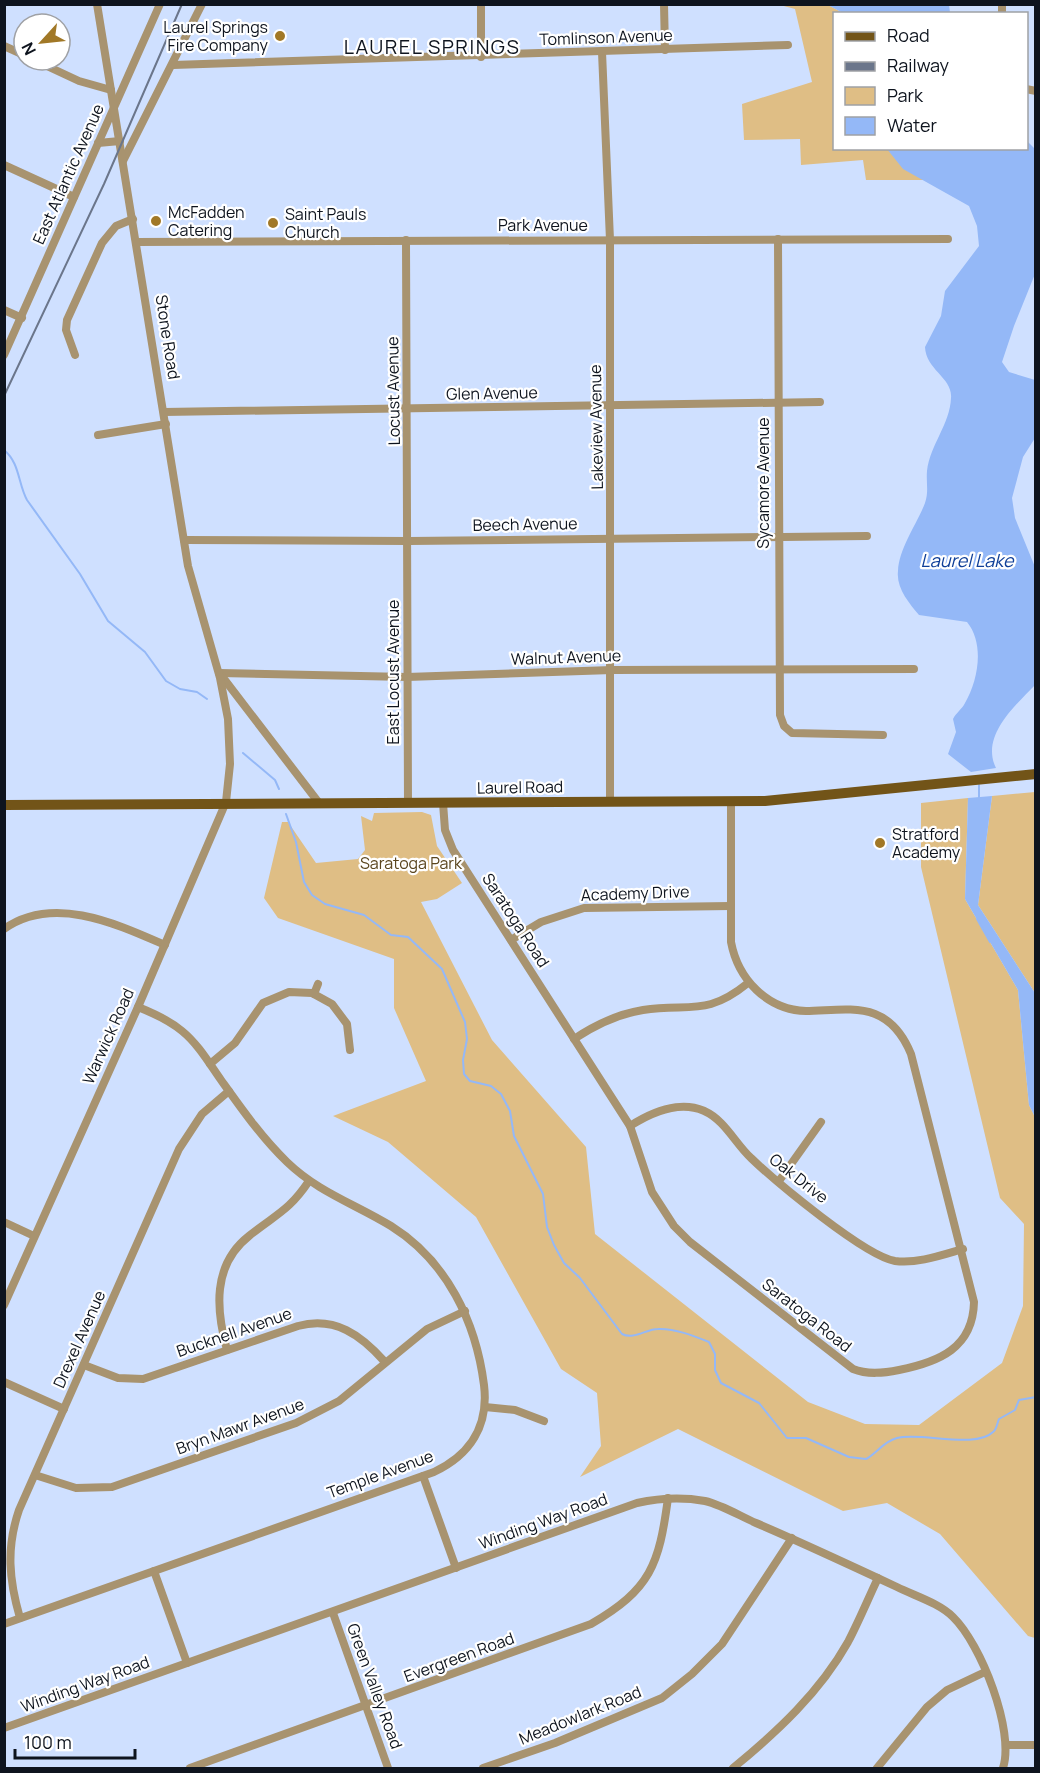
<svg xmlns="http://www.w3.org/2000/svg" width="1040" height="1773" viewBox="0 0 1040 1773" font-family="Manrope,sans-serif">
	<rect width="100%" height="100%" fill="#cfe0ff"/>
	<!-- green -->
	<g fill="#dfbe85">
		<polygon points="780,5 828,5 843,13 834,14 834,148 893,149 924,180 866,180 863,160 801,165 800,139 744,140 742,104 812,82 795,9"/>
		<polygon points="1035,792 1035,993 978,905 992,796"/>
		<polygon points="968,798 965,899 1018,990 1029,1105 1035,1117 1035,1638 1028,1636 940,1534 887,1503 843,1511 678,1429 580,1477 601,1446 597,1393 561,1369 476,1217 388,1142 333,1116 426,1081 394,1008 394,959 278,918 264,898 282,822 288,822 316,863 358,859 365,850 361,816 372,821 374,813 422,812 431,815 437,846 462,883 437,899 421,902 492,1040 586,1147 595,1234 808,1402 865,1424 919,1425 1002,1363 1023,1306 1024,1224 1000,1198 921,867 921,803"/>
	</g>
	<!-- water -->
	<g fill="#94b8f7">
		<polygon points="949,4 950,13 843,13 828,5"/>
		<path d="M1027,141L1035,149V274L1014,326L1002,362L1009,372L1035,380V438L1023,457L1012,498L1015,518L1035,567V685C1016,705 980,736 996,768L971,772L948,754L956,732L953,719C956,713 962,709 965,703C978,681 985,644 967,622L919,615C909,603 896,588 898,571C899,548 917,524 925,503C929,491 926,483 927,471C930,445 950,424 951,398C953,378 926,370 925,347L941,316L945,291L979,246L977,226L969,206L903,169L887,149L1026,148Z"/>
		<polygon points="992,796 978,905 1035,993 1035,1117 1029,1105 1018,990 965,899 968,798"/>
	</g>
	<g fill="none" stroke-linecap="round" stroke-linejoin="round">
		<!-- stream -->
		<g stroke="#94b8f7" stroke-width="2">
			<path d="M4,450C20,463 18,484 27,500L80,574L108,621L145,652L166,681L180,689L197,692L207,699"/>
			<polyline points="243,753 275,780 279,789"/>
			<polyline points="979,785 979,800"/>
			<path d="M286,814L296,842L304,882L312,895L325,904L364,915L391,935L408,937L442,969L465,1022L467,1039L463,1060L464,1074L470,1081L491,1086L501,1094L510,1111L514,1136L543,1194L547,1227L554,1245L564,1263L580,1278L622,1334C634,1340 646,1329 658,1329C674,1328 694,1336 709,1342L715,1354V1370L721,1383L759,1403L787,1438H806L849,1457L866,1459C877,1453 884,1441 897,1438C921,1432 976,1449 993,1432C997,1429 997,1423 999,1419L1015,1410L1019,1400L1036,1397"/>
			<polyline points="977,919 990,942"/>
		</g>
		<!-- minor -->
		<g stroke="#a8936f" stroke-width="8">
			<polyline points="481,4 481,57"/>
			<polyline points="664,4 665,50"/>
			<polyline points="1002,4 1002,14"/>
			<polyline points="4,46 24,55"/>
			<polyline points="602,52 610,240 610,801"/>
			<polyline points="34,60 79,81 111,90"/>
			<polyline points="173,65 788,45"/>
			<polyline points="1026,89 1036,91"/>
			<polyline points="98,143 120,141"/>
			<polyline points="123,161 202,4"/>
			<polyline points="4,165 74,197"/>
			<polyline points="778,239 780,715 784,726 792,733 883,735"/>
			<polyline points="406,240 408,803"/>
			<polyline points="137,242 948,239"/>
			<polyline points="4,310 22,318"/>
			<polyline points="4,355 160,4"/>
			<polyline points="75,355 66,330 67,320 102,243 116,226 133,219"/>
			<polyline points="164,412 820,402"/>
			<polyline points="98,435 166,424"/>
			<polyline points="184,540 409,541 867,536"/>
			<polyline points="219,673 407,677 612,670 914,669"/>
			<polyline points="221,675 319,803"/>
			<path d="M443,803L445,830L453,850L630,1126L652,1192L674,1226L690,1242L853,1369C868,1375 884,1373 899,1370C939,1362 973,1348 974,1302L911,1054C904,1037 893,1021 875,1014C854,1006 828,1011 806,1011C767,1010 738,979 731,942V801"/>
			<path d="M4,929C53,894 117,924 165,945"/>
			<polyline points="511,940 541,922 584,908 731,906"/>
			<polyline points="314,994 318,984"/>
			<path d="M574,1039C595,1025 618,1014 643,1010C690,1003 706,1017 748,983"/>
			<polyline points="210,1064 235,1043 263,1003 289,992 312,993 332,1004 347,1024 350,1050"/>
			<path d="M630,1126C658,1108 694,1095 721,1123C732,1134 740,1148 751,1158C776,1182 865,1256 895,1261C917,1264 942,1255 963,1249"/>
			<polyline points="779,1181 821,1122"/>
			<polyline points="4,1222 34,1236"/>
			<polyline points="4,1305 138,1007 226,802 230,764 228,719 220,678 188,566 97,4"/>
			<path d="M227,1350C216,1310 212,1265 249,1236C276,1214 288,1212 309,1181"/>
			<path d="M84,1365L118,1378L143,1379L298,1326C335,1316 361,1335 385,1362"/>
			<polyline points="4,1382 64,1409"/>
			<polyline points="485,1407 515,1410 544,1421"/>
			<polyline points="35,1475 76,1488 112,1487 296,1423 339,1401 427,1329 465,1311"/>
			<polyline points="423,1476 456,1568"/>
			<polyline points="154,1571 187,1663"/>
			<polyline points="333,1613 388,1768"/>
			<path d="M20,1618C9,1580 6,1548 19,1510L179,1149L202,1114L229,1091"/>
			<path d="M4,1624L434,1472C470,1455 489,1426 484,1385C476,1322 447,1261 391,1226C355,1204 318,1192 287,1162C262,1138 241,1108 221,1080C209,1063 198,1044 182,1031C169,1020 153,1013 138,1007"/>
			<path d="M4,1728L637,1503C660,1498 682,1497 705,1501C722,1505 740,1516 756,1523C803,1543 850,1565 897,1587C915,1596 939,1603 953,1617C981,1644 1015,1731 1003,1768"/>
			<polyline points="1007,1745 1036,1745"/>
			<path d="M190,1768L591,1624C651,1589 659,1565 668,1498"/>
			<polyline points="483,1768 555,1743 662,1698 692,1674 722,1644 792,1538"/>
			<path d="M733,1768C777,1732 820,1692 848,1642C859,1621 868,1599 878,1578"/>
			<polyline points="877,1768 927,1707 947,1690 985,1672"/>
		</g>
		<!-- major -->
		<polyline stroke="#725418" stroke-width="10" points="4,805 765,801 1036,774"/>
		<!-- rail -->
		<polyline stroke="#6b768b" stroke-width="2" points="4,396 104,184 182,4"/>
	</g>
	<!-- markers -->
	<g fill="#a17827" stroke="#fff" stroke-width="2">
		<circle cx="280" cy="36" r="6"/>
		<circle cx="156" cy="221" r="6"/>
		<circle cx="273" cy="223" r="6"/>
		<circle cx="880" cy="843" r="6"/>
	</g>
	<g text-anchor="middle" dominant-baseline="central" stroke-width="4.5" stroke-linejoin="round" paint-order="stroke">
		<!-- poi labels -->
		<g font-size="16" fill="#0e141e" stroke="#fff" text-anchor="start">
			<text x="268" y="27" text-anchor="end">Laurel Springs<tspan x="268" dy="18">Fire Company</tspan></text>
			<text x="168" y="212">McFadden<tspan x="168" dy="18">Catering</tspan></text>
			<text x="285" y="214">Saint Pauls<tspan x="285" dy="18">Church</tspan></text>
			<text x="892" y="834">Stratford<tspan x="892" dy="18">Academy</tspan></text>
		</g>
		<!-- street labels -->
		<g font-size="16" fill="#0e141e" stroke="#fff">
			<text transform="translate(606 37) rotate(-2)">Tomlinson Avenue</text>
			<text transform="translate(68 174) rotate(-66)">East Atlantic Avenue</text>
			<text x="543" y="225">Park Avenue</text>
			<text transform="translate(168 337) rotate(81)">Stone Road</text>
			<text transform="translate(393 391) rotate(-91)">Locust Avenue</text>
			<text transform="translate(492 393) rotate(-1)">Glen Avenue</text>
			<text transform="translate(596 427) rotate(-91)">Lakeview Avenue</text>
			<text transform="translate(763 483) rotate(-90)">Sycamore Avenue</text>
			<text transform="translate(525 524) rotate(-1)">Beech Avenue</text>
			<text transform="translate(566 657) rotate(-2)">Walnut Avenue</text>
			<text transform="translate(393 672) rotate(-90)">East Locust Avenue</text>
			<text transform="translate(520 787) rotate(-1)">Laurel Road</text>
			<text transform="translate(635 893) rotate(-2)">Academy Drive</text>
			<text transform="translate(516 920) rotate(57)">Saratoga Road</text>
			<text transform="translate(108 1036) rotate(-66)">Warwick Road</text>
			<text transform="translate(799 1178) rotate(38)">Oak Drive</text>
			<text transform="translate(807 1315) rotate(38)">Saratoga Road</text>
			<text transform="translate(234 1332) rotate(-19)">Bucknell Avenue</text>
			<text transform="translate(79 1339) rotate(-66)">Drexel Avenue</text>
			<text transform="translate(240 1426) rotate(-20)">Bryn Mawr Avenue</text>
			<text transform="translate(380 1474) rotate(-20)">Temple Avenue</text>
			<text transform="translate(543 1521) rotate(-20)">Winding Way Road</text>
			<text transform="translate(459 1657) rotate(-20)">Evergreen Road</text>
			<text transform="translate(85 1684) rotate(-20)">Winding Way Road</text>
			<text transform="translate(375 1686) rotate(70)">Green Valley Road</text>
			<text transform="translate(580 1715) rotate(-22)">Meadowlark Road</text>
		</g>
		<!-- park labels -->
		<g font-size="16" fill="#5a451e" stroke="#fff">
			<text x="411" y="863">Saratoga Park</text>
		</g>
		<!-- water labels -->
		<g font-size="18" font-style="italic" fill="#0f3f98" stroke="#fff">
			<text x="967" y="560">Laurel Lake</text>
		</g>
		<!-- quarter labels -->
		<g font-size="20" letter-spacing="1.5" fill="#0e141e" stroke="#fff">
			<text x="432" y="46">LAUREL SPRINGS</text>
		</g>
	</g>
	<!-- border -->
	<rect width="1040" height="1773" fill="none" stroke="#0e141e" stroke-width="12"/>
	<!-- legend -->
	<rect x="833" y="12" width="195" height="138" fill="#ffffff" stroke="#9fa1a5" stroke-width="1.5"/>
	<rect x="845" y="32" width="30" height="9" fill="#725418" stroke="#9fa1a5" stroke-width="1.5"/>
	<text x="887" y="42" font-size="18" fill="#0e141e">Road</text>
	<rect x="845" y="62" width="30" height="9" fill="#6b768b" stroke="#9fa1a5" stroke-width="1.5"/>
	<text x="887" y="72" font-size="18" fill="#0e141e">Railway</text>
	<rect x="845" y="87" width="30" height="18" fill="#dfbe85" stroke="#9fa1a5" stroke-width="1.5"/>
	<text x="887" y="102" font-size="18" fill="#0e141e">Park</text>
	<rect x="845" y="117" width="30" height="18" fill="#94b8f7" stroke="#9fa1a5" stroke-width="1.5"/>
	<text x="887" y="132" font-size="18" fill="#0e141e">Water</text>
	<!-- north arrow -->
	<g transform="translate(42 42) rotate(243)"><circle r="28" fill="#ffffff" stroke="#9fa1a5" stroke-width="1.5"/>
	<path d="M0-4.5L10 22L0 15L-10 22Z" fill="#a17827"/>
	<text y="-9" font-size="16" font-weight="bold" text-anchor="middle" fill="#0e141e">N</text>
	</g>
	<!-- scale -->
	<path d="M15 1749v9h120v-9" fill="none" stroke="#0e141e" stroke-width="3"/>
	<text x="24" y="1749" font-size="18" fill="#0e141e" stroke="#ffffff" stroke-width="4.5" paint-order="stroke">100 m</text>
</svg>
